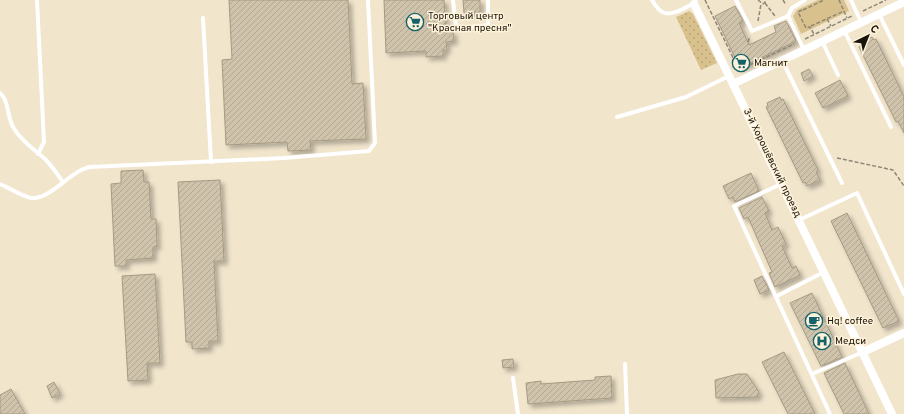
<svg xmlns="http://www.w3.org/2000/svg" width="904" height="414" viewBox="0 0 904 414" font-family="Overpass,sans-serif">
	<defs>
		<pattern id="grass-dots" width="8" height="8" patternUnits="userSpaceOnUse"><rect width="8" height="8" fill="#d9c18e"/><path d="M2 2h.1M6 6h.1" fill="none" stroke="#baa579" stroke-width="1.8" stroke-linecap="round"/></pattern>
		<pattern id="building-hatch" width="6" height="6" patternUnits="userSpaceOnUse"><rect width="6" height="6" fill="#cfc3ab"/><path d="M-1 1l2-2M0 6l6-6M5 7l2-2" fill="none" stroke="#b1a792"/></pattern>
		<filter id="shadow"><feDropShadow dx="3.5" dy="3.5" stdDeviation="2" flood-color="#0004"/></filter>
	</defs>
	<rect width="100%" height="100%" fill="#f1e5cc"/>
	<!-- grass -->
	<polygon fill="url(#grass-dots)" points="689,11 693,14 717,63 701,70 676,17"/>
	<!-- park -->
	<polygon fill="#d9c18e" points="818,0 844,0 849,11 801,34 793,16 797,10"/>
	<!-- building -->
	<g fill="url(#building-hatch)" stroke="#a59a82" filter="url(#shadow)">
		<polygon points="229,0 348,0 352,84 363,83 366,139 310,141 311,150 288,151 287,142 226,145 222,60 232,59"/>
		<polygon points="384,0 444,0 446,32 453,31 454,41 446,42 447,50 443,50 443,56 426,57 426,51 386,53"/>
		<polygon points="463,0 480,0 480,12 464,13"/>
		<polygon points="735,6 743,21 739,23 749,45 776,32 774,26 786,21 796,41 740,68 715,16"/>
		<polygon points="872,37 874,40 876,39 904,97 904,133 898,121 896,122 859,47 861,46 859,43"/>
		<polygon points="809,69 813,76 804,81 801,73"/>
		<polygon points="840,80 848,96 823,108 815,93"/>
		<polygon points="780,97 781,100 783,99 818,170 816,172 820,180 807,186 805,182 803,183 766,107 768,106 767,103"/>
		<polygon points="143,170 144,182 149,182 151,219 156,219 157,246 153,247 153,258 126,260 126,266 115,266 111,184 121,183 121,171"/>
		<polygon points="751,173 759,191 735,202 733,197 729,199 723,186"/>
		<polygon points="220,180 224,261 214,261 218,341 209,341 209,348 192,349 192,342 186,342 178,182"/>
		<polygon points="762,197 769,211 765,213 772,230 778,227 786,244 782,246 792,268 796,266 800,275 775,287 769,273 772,272 748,217 744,219 739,208"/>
		<polygon points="847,213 899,321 883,328 831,221"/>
		<polygon points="155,274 160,363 147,363 148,380 128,381 122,276"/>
		<polygon points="762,276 769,290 760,294 754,280"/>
		<polygon points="812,293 842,357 821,366 790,303"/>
		<polygon points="784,352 815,414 788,414 762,362"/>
		<polygon points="513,359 514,367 503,368 502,360"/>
		<polygon points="845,363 869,414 844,414 824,373"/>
		<polygon points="738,374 747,374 759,392 757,397 716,398 715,380"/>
		<polygon points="611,376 612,398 528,404 526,383 541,381 541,384 595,380 595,377"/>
		<polygon points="54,382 60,394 52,398 47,386"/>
		<polygon points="11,389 25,414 0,414 0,395"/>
	</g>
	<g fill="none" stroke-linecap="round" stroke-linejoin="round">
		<!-- path -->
		<g stroke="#8f8675" stroke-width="1.5" stroke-dasharray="4 2" stroke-linecap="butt">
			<polyline points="705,0 739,70 794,44"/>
			<polyline points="758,0 763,4 767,0"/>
			<polyline points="783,0 786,5"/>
			<polyline points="839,0 847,18"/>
			<polyline points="765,3 775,16"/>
			<polyline points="802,10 798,12 806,28 810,27 814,34"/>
			<polyline points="803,10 824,0"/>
			<polyline points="863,11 886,0"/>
			<polyline points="827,19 831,26"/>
			<polyline points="758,21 761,4"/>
			<polyline points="811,26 844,11"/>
			<polyline points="805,39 852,16"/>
			<polyline points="748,42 750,36"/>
			<polyline points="837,158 893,170 904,186"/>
		</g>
		<!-- service -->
		<g stroke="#fff" stroke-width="4">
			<polyline points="37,0 44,142 38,154"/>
			<polyline points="453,0 456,26 462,28 488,25 488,0"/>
			<path d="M652,0C661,16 668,16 683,9C688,6 693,5 696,0"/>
			<polyline points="736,0 752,31 788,16 804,50"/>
			<polyline points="851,0 861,22"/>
			<polyline points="879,14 904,65"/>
			<polyline points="788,16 792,8 805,0"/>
			<polyline points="203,18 211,162"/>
			<polyline points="844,30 891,127"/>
			<polyline points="822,41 838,75"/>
			<polyline points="782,60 842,183"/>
			<path d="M0,93C9,101 7,116 13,127C22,142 34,149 46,160C52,166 57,174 63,182"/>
			<polyline points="617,117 686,97 729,76"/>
			<path d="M0,184C10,188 21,196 31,198C49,201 71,170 90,167L284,158L369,151L375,143L368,0"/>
			<polyline points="781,184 734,206 830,414"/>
			<polyline points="799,220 857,193 904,294"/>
			<polyline points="777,296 824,272"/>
			<polyline points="625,364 627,414"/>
			<polyline points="812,374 863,352"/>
			<polyline points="513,378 518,414"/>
		</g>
		<!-- minor -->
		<g stroke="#fff" stroke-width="8">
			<polyline points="694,4 733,84"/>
			<polyline points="863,352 904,333"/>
			<polyline points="892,414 733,84 904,2"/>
		</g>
	</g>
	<!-- icons -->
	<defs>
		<symbol id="supermarket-ring" viewBox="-11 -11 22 22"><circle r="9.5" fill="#fef2d9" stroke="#14626b" stroke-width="1.5"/><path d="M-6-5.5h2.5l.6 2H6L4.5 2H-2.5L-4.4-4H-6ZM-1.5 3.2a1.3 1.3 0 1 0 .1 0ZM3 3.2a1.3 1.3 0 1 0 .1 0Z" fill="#14626b"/></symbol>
		<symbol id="cafe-ring" viewBox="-11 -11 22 22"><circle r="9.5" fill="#fef2d9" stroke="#14626b" stroke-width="1.5"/><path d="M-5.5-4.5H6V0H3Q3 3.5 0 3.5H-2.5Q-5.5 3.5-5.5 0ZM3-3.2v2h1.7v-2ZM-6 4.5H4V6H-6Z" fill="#14626b"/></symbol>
		<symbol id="hospital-ring" viewBox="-11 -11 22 22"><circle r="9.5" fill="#fef2d9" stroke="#14626b" stroke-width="1.5"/><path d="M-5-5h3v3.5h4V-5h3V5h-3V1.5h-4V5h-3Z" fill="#14626b"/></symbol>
	</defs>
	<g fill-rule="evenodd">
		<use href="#supermarket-ring" x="405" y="12" width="20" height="20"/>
		<use href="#supermarket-ring" x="731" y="53" width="20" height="20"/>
		<use href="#cafe-ring" x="804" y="311" width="20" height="20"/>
		<use href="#hospital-ring" x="812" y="331" width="20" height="20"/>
	</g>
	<g text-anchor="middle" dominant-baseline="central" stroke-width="3" stroke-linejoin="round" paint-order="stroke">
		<!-- poi labels -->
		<g font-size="10" fill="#18130b" stroke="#fef2d9" text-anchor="start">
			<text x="428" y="16">Торговый центр<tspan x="428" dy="12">"Красная пресня"</tspan></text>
			<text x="754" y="63">Магнит</text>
			<text x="827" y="321">Hq! coffee</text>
			<text x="835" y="341">Медси</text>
		</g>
		<!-- street labels -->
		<g font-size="10" fill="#18130b" stroke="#fef2d9">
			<text transform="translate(772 163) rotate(64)">3-й Хорошёвский проезд</text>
		</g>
	</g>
	<!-- north arrow -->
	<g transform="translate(868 36) rotate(43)" stroke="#fef2d9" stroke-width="3" paint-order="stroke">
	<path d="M0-3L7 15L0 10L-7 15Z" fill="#18130b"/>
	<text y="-6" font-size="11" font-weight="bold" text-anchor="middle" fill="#18130b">С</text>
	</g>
</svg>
